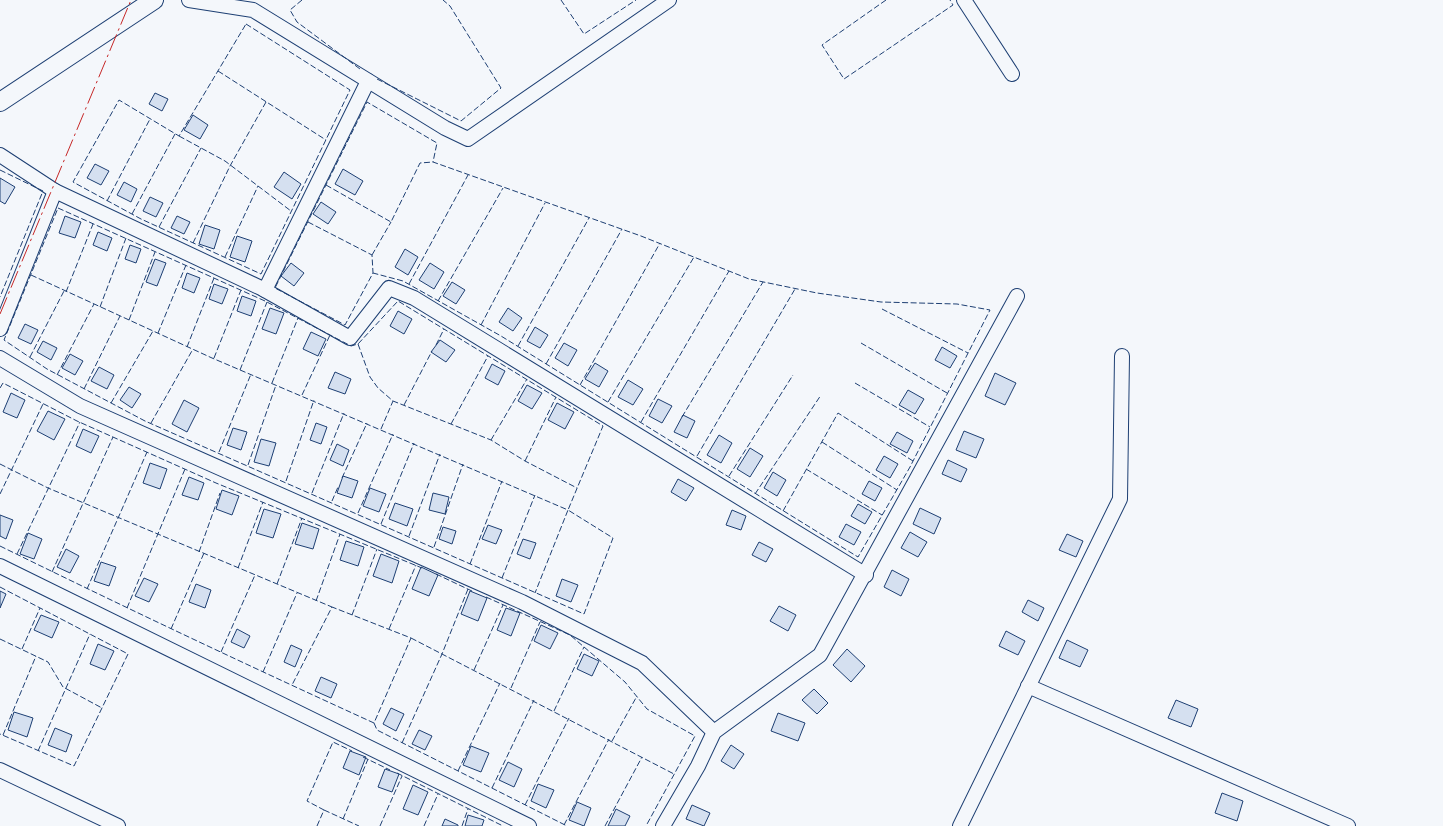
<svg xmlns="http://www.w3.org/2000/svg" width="1443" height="826" viewBox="0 0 1443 826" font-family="Ubuntu,sans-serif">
	<rect width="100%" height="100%" fill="#f4f7fb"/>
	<!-- building -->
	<g fill="#d5e0f0" stroke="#1d3f73">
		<polygon points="155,93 168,99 162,111 149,104"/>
		<polygon points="193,115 208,125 200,139 184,130"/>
		<polygon points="95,164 109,171 101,185 87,178"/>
		<polygon points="343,169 363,181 355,195 335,184"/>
		<polygon points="284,172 301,184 292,199 274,187"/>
		<polygon points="0,178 15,187 5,204 0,201"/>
		<polygon points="124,182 137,189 131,202 117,195"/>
		<polygon points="150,197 163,203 156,217 143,211"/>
		<polygon points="321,202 336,212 328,224 313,214"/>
		<polygon points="65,216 81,222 75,238 59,233"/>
		<polygon points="177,216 190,222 184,234 171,228"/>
		<polygon points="205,225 220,230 214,249 199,244"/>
		<polygon points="98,232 112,238 107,251 93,245"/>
		<polygon points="237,236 252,241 245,262 230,257"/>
		<polygon points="130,245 141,249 136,263 125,259"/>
		<polygon points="405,249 418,257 408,275 395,267"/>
		<polygon points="155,259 166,263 157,286 146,282"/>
		<polygon points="291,263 304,273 294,286 281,276"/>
		<polygon points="430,263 444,272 434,289 419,280"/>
		<polygon points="187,273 200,278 194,293 182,288"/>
		<polygon points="452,282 465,290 456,304 443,296"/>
		<polygon points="214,284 228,289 222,304 209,299"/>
		<polygon points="242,296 256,301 251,316 237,311"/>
		<polygon points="270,308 284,313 276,334 262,329"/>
		<polygon points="508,308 522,318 513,331 499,322"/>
		<polygon points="398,311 412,319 404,334 390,326"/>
		<polygon points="25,324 38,330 31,344 18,338"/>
		<polygon points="535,327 548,335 540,348 527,341"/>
		<polygon points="311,332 326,339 318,356 303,349"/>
		<polygon points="440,340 455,350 446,362 431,352"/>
		<polygon points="43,341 57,348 51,360 37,352"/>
		<polygon points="564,343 577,350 568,366 555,358"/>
		<polygon points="942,347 957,356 950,368 935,360"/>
		<polygon points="70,354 83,361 75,375 62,368"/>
		<polygon points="595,363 608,371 599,387 585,379"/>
		<polygon points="492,364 505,371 498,385 485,378"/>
		<polygon points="99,367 114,375 107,389 91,381"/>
		<polygon points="335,372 351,379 345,394 328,388"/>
		<polygon points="995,373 1016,383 1005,405 985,396"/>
		<polygon points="628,380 643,389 633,405 618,397"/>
		<polygon points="527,385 542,393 532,409 518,401"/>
		<polygon points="129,387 141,394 132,408 120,400"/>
		<polygon points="908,390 924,399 915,414 899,405"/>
		<polygon points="11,393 25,400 17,418 3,412"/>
		<polygon points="658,399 672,406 662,423 649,416"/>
		<polygon points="184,400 199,408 187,432 172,424"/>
		<polygon points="557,403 574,412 565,429 548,420"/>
		<polygon points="48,411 65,419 54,440 37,431"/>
		<polygon points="683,415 695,421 687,438 674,432"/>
		<polygon points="316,423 327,427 321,444 310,440"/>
		<polygon points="233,428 247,432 241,450 227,445"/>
		<polygon points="83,429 99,436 91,453 76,446"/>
		<polygon points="964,431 984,439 976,458 956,450"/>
		<polygon points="897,432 913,441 907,453 890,444"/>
		<polygon points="719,435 732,443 721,463 707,455"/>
		<polygon points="261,439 276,443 269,466 254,462"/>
		<polygon points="337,444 349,450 343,466 330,460"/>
		<polygon points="750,448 763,456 750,477 737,469"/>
		<polygon points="884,456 898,464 890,478 876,470"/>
		<polygon points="948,460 967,469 961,482 942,474"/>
		<polygon points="150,463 167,469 160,489 143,483"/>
		<polygon points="773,472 786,480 777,496 764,488"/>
		<polygon points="343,476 358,481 352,498 337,493"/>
		<polygon points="189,477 204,483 198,500 182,495"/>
		<polygon points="678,479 694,488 686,501 671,492"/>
		<polygon points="869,481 882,488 875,501 862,494"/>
		<polygon points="370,488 386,494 379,512 363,506"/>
		<polygon points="222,490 239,496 232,515 216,509"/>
		<polygon points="433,493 449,497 445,514 429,510"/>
		<polygon points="395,503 413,509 407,526 389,519"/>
		<polygon points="858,504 872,512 865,524 851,516"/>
		<polygon points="920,508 941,518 934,534 913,524"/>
		<polygon points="264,509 281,514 273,538 256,533"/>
		<polygon points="732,510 746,516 741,530 726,525"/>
		<polygon points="0,515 13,520 6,539 0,536"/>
		<polygon points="302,523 319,529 313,549 295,544"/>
		<polygon points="846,524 861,532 854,545 839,537"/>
		<polygon points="488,525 502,530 496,544 482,539"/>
		<polygon points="443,527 456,531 452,544 439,539"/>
		<polygon points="910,532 927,542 918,557 901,548"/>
		<polygon points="28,533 42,539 34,559 20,554"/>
		<polygon points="1067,534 1083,541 1076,557 1059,550"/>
		<polygon points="523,539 536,543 530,559 517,554"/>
		<polygon points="346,541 364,547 358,566 340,560"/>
		<polygon points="759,542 773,549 766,562 752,555"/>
		<polygon points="66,549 79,556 70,573 57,567"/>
		<polygon points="381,554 399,561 392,583 373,576"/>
		<polygon points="101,562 116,567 109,586 94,581"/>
		<polygon points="421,567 438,575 429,596 412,589"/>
		<polygon points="892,570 909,579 901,596 884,587"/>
		<polygon points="144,578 158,584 149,602 135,596"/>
		<polygon points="562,579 578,585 571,602 556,596"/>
		<polygon points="196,584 211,590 205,608 189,602"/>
		<polygon points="0,591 6,594 0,608"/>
		<polygon points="470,591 487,598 478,621 461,614"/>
		<polygon points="1028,600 1044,608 1038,621 1022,612"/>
		<polygon points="779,606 796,615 788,631 770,621"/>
		<polygon points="506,608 520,613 511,636 497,630"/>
		<polygon points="41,615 59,622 52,638 34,630"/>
		<polygon points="541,625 558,633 550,649 534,641"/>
		<polygon points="237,629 250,636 244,648 231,642"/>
		<polygon points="1006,631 1025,641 1018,655 999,646"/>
		<polygon points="1067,640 1088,650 1080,667 1059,658"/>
		<polygon points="98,644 114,651 105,670 90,664"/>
		<polygon points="291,645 302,650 295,667 284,662"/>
		<polygon points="847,649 865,666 851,682 833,665"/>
		<polygon points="584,654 599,661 592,676 577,669"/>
		<polygon points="321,677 337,684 331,698 315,691"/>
		<polygon points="814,689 828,703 817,714 802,700"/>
		<polygon points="1176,700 1198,709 1191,727 1168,718"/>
		<polygon points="391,708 404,714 396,731 383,724"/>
		<polygon points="14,712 33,718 27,737 8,730"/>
		<polygon points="778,713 805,723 798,741 771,731"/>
		<polygon points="55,728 72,735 66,752 48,745"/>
		<polygon points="419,730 432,736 425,750 412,744"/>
		<polygon points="731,745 744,754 734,769 721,761"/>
		<polygon points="471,746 489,753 481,772 463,765"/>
		<polygon points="350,751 366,757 359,775 343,768"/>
		<polygon points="508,762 522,769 514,787 499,780"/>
		<polygon points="385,769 399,774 392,792 378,787"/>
		<polygon points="538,784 554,790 546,808 531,801"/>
		<polygon points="413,785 428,792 418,815 403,809"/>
		<polygon points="1222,793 1243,801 1237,821 1215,813"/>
		<polygon points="577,802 591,808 584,826 569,820"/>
		<polygon points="692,805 710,813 704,826 686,819"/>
		<polygon points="616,809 630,816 625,826 608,826"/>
		<polygon points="468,815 484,820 482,826 465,826"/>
		<polygon points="445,819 458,825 458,826 442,826"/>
	</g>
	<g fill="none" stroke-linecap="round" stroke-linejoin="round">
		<defs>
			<g id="minor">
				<polyline points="189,0 253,10 445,128 468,139 669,0"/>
				<polyline points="964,0 1012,74"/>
				<polyline points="0,155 55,191"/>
				<polyline points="265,290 368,81"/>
				<polyline points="0,329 55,191 261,288 350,338 389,288 414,298 866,575"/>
				<polyline points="0,358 80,406 522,602 642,663 714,732"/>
				<polyline points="0,566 529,826"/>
				<polyline points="1028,686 1348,826"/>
				<polyline points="0,770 118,826"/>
				<polyline points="663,826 698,766 714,732 820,655 1017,296"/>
				<polyline points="960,826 1120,499 1122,356"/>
			</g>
			<polyline id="major" points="0,102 154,0"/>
		</defs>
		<!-- minor casing -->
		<use href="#minor" stroke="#1d3f73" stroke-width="16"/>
		<!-- major casing -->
		<use href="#major" stroke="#1d3f73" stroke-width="20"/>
		<!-- minor -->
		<use href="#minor" stroke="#f4f7fb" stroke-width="14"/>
		<!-- major -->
		<use href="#major" stroke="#f4f7fb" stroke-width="18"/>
		<!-- fence -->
		<g stroke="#1d3f73" stroke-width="1" stroke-dasharray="6 2.5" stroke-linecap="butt">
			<polyline points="302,0 290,10 297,22 360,69"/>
			<polyline points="561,0 584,34 636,0"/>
			<polyline points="886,0 822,45 844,79 953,5 950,0"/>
			<polygon points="246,24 350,90 261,274 141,219 73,182 119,100 179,136"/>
			<polyline points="218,71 326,140"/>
			<polyline points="377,79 461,121 501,88 450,6 443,0"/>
			<polyline points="179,136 225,161 291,211"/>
			<polyline points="0,170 43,191 0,297"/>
			<polyline points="326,185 391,222 420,163 433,162"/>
			<polyline points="107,201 150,119"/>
			<polygon points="58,208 265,301 351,346 358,344 398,301 603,426 568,510 613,538 584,614 145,421 47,369 4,340"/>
			<polyline points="132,214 175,134"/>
			<polyline points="308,222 372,255 373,273 345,325 275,288 367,102 437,143 433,162 641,236 749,279 817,293 881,302 957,304 990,310 910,467 858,557 501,336 403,281 373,273"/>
			<polyline points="159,227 201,148"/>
			<polyline points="193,243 230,166 266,102"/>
			<polyline points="372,255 391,222"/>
			<polyline points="225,257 258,186"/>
			<polyline points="31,275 212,358 568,510 535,593"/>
			<polyline points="409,284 468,175"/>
			<polyline points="66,292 93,224"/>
			<polyline points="438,301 503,188"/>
			<polyline points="100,307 126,238"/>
			<polyline points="882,309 968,353"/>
			<polyline points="129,320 155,252"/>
			<polyline points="481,325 545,203"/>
			<polyline points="158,333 186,265"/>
			<polyline points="861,343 947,393"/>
			<polyline points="358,344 370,377 378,388 393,401 491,440 525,461 577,488"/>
			<polyline points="436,345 444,329"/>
			<polyline points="518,346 589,218"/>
			<polyline points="187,347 214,278"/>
			<polyline points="30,357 64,291"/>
			<polyline points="214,358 241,290"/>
			<polyline points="546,364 622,229"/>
			<polyline points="240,370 267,302"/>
			<polyline points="57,375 94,304"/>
			<polyline points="272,383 298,318"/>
			<polyline points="855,383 930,427"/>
			<polyline points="580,385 660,243"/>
			<polyline points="0,388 3,383 77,421 216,483 422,568"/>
			<polyline points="84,389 120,316"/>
			<polyline points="302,395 330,335"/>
			<polyline points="608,402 694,257"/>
			<polyline points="111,403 153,331"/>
			<polyline points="404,405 432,351"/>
			<polyline points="682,417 763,282"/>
			<polyline points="641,422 729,271"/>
			<polyline points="151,423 193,349"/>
			<polyline points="451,424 488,356"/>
			<polyline points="381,429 393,401"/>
			<polyline points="491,440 527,379"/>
			<polyline points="822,442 897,490"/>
			<polyline points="219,452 251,374"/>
			<polyline points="697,456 795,289"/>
			<polyline points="525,461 556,397"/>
			<polyline points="0,464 48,488 332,607"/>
			<polyline points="248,465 276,385"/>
			<polyline points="806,469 882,515"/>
			<polyline points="729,476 793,375"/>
			<polyline points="342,478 367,423"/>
			<polyline points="286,481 314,400"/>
			<polyline points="312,493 344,413"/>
			<polyline points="0,494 43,404"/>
			<polyline points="755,494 821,395"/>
			<polyline points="332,501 338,487"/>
			<polyline points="783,511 838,413 913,461"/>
			<polyline points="358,513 393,434"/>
			<polyline points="381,524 414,443"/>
			<polyline points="409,536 440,454"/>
			<path d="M0,546C124,607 249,666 374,723L411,638L332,607L292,685"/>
			<polyline points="434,547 463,464"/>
			<polyline points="199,552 220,493"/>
			<polyline points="17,554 80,422"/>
			<polyline points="470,564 502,481"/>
			<polyline points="238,568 263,502"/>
			<polyline points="52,572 113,437"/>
			<polyline points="436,574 474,592"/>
			<polyline points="502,578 535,495"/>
			<polyline points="277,584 302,518"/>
			<polyline points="0,587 128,654 74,766 0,734"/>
			<polyline points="87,589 147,452"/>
			<polyline points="486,597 570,635 625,682 647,709 695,736 646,826"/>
			<polyline points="316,601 340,534"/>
			<polyline points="127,608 185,469"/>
			<polyline points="352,615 377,549"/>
			<polyline points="171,629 204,553"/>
			<polyline points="389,629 416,565"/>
			<polyline points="411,638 674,774"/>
			<polyline points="0,639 48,662 63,687 102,708"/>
			<polyline points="22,649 40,608"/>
			<polyline points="221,652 255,575"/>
			<polyline points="474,670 503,605"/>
			<polyline points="263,672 297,593"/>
			<polyline points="511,688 540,622"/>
			<polyline points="554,711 584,647"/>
			<polyline points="374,723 377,730 567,826"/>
			<polyline points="3,735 36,656"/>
			<polyline points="612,741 637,696"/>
			<polyline points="402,743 442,654 468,589"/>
			<polyline points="38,751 90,634"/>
			<polyline points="363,757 390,770"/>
			<polyline points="458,771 500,683"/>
			<polyline points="397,773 503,826"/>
			<polyline points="492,788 534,700"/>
			<polyline points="525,805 569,718"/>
			<polyline points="324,810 359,826"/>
			<polyline points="343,819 368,759"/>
			<polyline points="564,825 609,739"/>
			<polyline points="317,826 324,810 307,801 333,742 352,751"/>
			<polyline points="380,826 402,776"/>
			<polyline points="424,826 438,794"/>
			<polyline points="462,826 468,809"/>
			<polyline points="605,826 642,757"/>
		</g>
		<!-- power -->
		<polyline stroke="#c62828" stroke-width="1" stroke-dasharray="18 4 2.5 4" stroke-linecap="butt" points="0,314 131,0"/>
	</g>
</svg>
